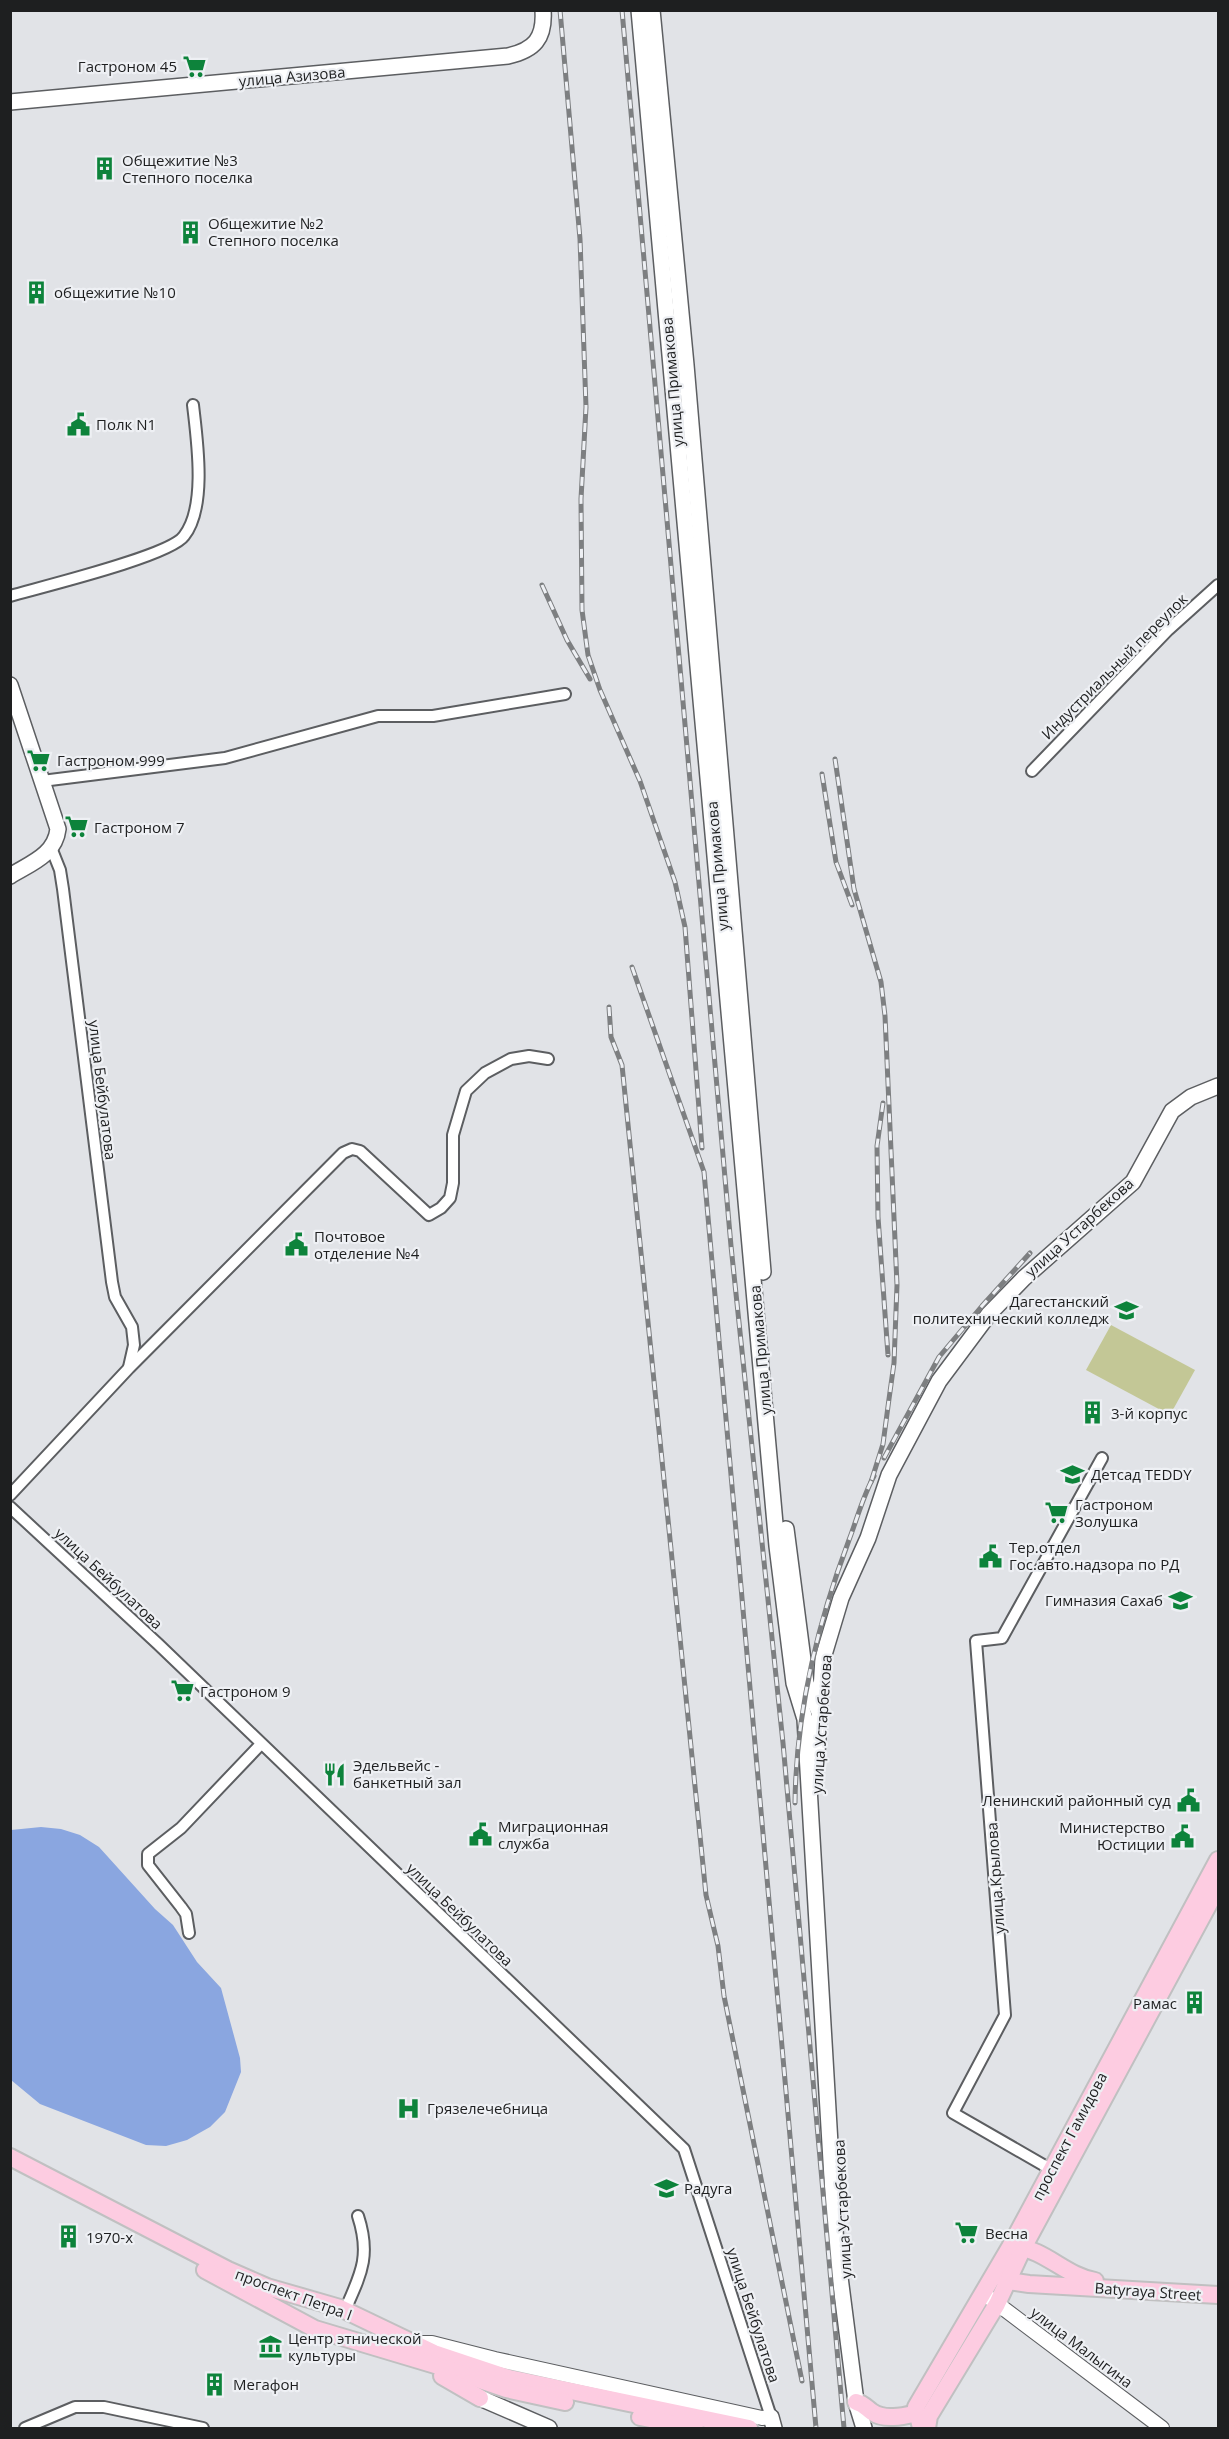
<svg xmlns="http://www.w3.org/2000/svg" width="1229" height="2439" viewBox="0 0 1229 2439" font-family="'Open Sans',sans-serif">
	<rect width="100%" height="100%" fill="#e1e3e7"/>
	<!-- green -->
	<polygon fill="#c3c796" points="1111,1325 1195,1370 1170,1415 1086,1370"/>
	<!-- water -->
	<polygon fill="#8aa6e0" points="41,1827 61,1829 80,1835 99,1847 155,1909 173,1925 197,1962 221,1988 240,2058 241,2072 225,2112 210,2127 187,2140 166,2146 146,2145 40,2104 11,2080 11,1830"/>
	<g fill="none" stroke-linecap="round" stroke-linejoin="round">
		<defs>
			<g id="minor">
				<path d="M10,596C41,587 170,556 184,536C207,507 197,440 193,405"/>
				<polyline points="1032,771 1168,630 1218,585"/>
				<polyline points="42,781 225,758 378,716 433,716 565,694"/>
				<polyline points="52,850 60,870 63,889 112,1282 115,1297 132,1327 134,1345 129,1367"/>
				<polyline points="10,1495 129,1368 343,1153 352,1149 360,1151 429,1215 441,1208 450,1198 453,1183 453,1135 466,1091 485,1073 511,1059 529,1056 548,1059"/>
				<polyline points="10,1507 158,1644 684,2149 771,2417"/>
				<polyline points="189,1933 186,1914 181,1907 148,1865 148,1854 181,1828 261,1744"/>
				<polyline points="1052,2170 953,2113 1005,2015 976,1641 1002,1638 1102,1458"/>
				<path d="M345,2310C361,2274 371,2256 358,2216"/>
				<polyline points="25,2428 75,2407 104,2407 203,2428"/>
			</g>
			<g id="tertiary">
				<polyline points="991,2299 1162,2428"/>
				<polyline points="413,2343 432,2343 495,2359 762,2418 771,2417"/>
			</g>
			<g id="secondary">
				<polyline points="639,10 777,1546 794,1683 805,1719 836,2246 856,2402 864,2428"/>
				<polyline points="652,10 686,365 763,1272"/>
				<path d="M10,102L508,56C534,50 545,39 543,10"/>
				<path d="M10,685L58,829C55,855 31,863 10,876"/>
				<polyline points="786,1529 806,1683 819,1712"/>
				<polyline points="816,1769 823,1658 841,1598 868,1538 889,1475 939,1381 989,1314 1024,1278 1133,1182 1172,1111 1191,1097 1218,1086"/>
				<polyline points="480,2398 549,2428"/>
				<polyline points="771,2417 774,2428"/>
			</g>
			<g id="primary">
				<polyline points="10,2157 228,2270 267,2287 340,2308 434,2353 509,2378 749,2428"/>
				<path d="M1015,2247C1045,2249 1065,2276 1095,2281"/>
				<polyline points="205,2270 315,2329 442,2367 506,2389 565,2402"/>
				<polyline points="999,2276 1008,2281 1029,2284 1218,2295"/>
				<polyline points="442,2376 480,2398"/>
				<path d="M856,2402C864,2404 866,2408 872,2412C885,2421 904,2416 917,2413"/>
				<polyline points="640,2417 695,2428"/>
				<polyline points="921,2428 916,2407 1010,2247 1218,1860"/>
				<polyline points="927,2428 929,2416 997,2304 1023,2248 1218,1887"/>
			</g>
		</defs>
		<!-- minor casing -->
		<use href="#minor" stroke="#5c5e61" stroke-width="14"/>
		<!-- tertiary casing -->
		<use href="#tertiary" stroke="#5c5e61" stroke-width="16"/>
		<!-- secondary casing -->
		<use href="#secondary" stroke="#5c5e61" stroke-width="18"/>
		<!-- primary casing -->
		<use href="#primary" stroke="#c0c0c1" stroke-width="20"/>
		<!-- minor -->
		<use href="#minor" stroke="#fff" stroke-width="10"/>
		<!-- tertiary -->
		<use href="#tertiary" stroke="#fff" stroke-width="14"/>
		<!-- secondary -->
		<use href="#secondary" stroke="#fff" stroke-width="15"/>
		<!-- primary -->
		<use href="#primary" stroke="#fdcce1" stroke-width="16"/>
		<defs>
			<g id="rail">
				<polyline points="560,10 580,239 586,407 581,499 582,610 588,655 600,690 640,781 675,882 685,927 702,1148"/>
				<polyline points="622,10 731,1246 783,1743 844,2428"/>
				<polyline points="542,585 567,640 590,679"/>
				<polyline points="835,759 854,889 881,982 885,1016 897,1285 894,1363 889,1399 883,1444 871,1482"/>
				<polyline points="822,774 836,862 852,905"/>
				<polyline points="632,967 704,1172 816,2428"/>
				<polyline points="609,1007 611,1037 622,1065 706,1895 718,1946 724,1996 802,2381"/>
				<polyline points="883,1103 877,1146 878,1217 888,1355"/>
				<polyline points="884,1458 939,1357 982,1306 1030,1253"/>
				<path d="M795,1803C796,1712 817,1625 849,1540C857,1519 863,1496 874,1476"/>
			</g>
		</defs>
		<!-- rail casing -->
		<use href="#rail" stroke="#7d7f81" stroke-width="5"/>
		<!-- rail -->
		<use href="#rail" stroke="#eef0f4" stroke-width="3" stroke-dasharray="9" stroke-linecap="butt"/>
	</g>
	<!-- icons -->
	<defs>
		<symbol id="supermarket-bare" viewBox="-9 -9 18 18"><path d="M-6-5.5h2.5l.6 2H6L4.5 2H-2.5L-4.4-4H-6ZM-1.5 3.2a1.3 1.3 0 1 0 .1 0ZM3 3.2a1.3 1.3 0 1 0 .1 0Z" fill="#0d833b" stroke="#eef0f4" stroke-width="2.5" paint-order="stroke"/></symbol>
		<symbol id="building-bare" viewBox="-9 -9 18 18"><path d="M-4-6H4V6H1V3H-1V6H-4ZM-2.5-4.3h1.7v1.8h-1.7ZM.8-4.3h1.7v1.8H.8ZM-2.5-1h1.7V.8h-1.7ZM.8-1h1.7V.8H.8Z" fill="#0d833b" stroke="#eef0f4" stroke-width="2.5" paint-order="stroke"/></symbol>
		<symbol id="civic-bare" viewBox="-9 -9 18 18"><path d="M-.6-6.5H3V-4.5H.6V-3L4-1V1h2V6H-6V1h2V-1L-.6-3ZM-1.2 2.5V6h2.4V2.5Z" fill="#0d833b" stroke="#eef0f4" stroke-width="2.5" paint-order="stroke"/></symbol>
		<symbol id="university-bare" viewBox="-9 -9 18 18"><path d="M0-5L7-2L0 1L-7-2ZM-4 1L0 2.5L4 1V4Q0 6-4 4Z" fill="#0d833b" stroke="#eef0f4" stroke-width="2.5" paint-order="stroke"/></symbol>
		<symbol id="school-bare" viewBox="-9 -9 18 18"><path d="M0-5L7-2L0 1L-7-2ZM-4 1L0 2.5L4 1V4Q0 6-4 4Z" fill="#0d833b" stroke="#eef0f4" stroke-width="2.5" paint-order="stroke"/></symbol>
		<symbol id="restaurant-bare" viewBox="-9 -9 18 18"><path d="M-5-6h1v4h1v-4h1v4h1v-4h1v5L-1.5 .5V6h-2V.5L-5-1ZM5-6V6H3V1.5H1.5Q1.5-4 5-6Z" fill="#0d833b" stroke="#eef0f4" stroke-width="2.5" paint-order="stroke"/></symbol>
		<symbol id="hospital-bare" viewBox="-9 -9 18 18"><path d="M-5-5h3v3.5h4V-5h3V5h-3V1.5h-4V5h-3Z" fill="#0d833b" stroke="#eef0f4" stroke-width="2.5" paint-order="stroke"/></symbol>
		<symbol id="museum-bare" viewBox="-9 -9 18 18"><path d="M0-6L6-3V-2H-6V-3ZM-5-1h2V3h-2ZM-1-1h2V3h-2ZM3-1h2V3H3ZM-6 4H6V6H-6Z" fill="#0d833b" stroke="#eef0f4" stroke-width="2.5" paint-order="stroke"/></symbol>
	</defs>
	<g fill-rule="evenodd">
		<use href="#supermarket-bare" x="178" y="50" width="33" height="33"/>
		<use href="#building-bare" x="88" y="152" width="33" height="33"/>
		<use href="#building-bare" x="174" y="216" width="33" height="33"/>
		<use href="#building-bare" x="20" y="276" width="33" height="33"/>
		<use href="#civic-bare" x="62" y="408" width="33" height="33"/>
		<use href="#supermarket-bare" x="22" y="744" width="33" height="33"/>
		<use href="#supermarket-bare" x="60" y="810" width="33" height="33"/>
		<use href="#civic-bare" x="280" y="1228" width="33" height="33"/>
		<use href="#university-bare" x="1110" y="1294" width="33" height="33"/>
		<use href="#building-bare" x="1076" y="1396" width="33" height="33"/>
		<use href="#school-bare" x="1056" y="1458" width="33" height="33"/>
		<use href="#supermarket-bare" x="1040" y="1496" width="33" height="33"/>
		<use href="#civic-bare" x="974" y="1540" width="33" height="33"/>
		<use href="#school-bare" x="1164" y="1584" width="33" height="33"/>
		<use href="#supermarket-bare" x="166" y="1674" width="33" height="33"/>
		<use href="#restaurant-bare" x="318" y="1758" width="33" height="33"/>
		<use href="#civic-bare" x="1172" y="1784" width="33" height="33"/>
		<use href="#civic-bare" x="464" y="1818" width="33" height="33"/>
		<use href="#civic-bare" x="1166" y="1820" width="33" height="33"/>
		<use href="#building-bare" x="1178" y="1986" width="33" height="33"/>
		<use href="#hospital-bare" x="392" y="2092" width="33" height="33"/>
		<use href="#school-bare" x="650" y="2172" width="33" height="33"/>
		<use href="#supermarket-bare" x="950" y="2216" width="33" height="33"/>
		<use href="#building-bare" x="52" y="2220" width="33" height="33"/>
		<use href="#museum-bare" x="254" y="2330" width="33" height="33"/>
		<use href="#building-bare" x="198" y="2368" width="33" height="33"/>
	</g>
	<g text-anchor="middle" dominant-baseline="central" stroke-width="4.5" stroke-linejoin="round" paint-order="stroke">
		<!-- poi labels -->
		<g font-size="15" fill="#1e1f20" stroke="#eef0f4" text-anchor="start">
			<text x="177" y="66" text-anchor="end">Гастроном 45</text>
			<text x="122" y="160">Общежитие №3<tspan x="122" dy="17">Степного поселка</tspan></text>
			<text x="208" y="223">Общежитие №2<tspan x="208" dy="17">Степного поселка</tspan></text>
			<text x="54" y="292">общежитие №10</text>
			<text x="96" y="424">Полк N1</text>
			<text x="57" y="760">Гастроном 999</text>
			<text x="94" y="827">Гастроном 7</text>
			<text x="314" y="1236">Почтовое<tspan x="314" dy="17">отделение №4</tspan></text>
			<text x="1109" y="1301" text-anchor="end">Дагестанский<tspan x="1109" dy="17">политехнический колледж</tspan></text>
			<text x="1111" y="1413">3-й корпус</text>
			<text x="1091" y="1474">Детсад TEDDY</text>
			<text x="1075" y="1504">Гастроном<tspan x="1075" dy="17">Золушка</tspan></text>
			<text x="1009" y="1547">Тер.отдел<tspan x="1009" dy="17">Гос.авто.надзора по РД</tspan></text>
			<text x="1163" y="1600" text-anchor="end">Гимназия Сахаб</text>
			<text x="200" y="1691">Гастроном 9</text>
			<text x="353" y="1765">Эдельвейс -<tspan x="353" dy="17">банкетный зал</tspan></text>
			<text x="1171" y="1800" text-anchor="end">Ленинский районный суд</text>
			<text x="498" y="1826">Миграционная<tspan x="498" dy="17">служба</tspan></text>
			<text x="1165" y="1827" text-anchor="end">Министерство<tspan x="1165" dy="17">Юстиции</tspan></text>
			<text x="1177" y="2003" text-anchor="end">Рамас</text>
			<text x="427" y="2108">Грязелечебница</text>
			<text x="684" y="2188">Радуга</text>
			<text x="985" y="2233">Весна</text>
			<text x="86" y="2237">1970-х</text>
			<text x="288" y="2338">Центр этнической<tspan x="288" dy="17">культуры</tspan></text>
			<text x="233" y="2384">Мегафон</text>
		</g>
		<!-- street labels -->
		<g font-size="15" fill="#1e1f20" stroke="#eef0f4">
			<text transform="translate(292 76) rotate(-5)">улица Азизова</text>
			<text transform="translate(672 382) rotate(-95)">улица Примакова</text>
			<text transform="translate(1114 666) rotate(-45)">Индустриальный переулок</text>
			<text transform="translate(717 866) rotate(-95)">улица Примакова</text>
			<text transform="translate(103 1090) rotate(83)">улица Бейбулатова</text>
			<text transform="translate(1079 1227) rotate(-42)">улица Устарбекова</text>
			<text transform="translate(760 1350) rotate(-95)">улица Примакова</text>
			<text transform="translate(109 1578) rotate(43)">улица Бейбулатова</text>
			<text transform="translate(821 1724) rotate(-86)">улица Устарбекова</text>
			<text transform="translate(995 1878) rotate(-94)">улица Крылова</text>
			<text transform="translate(460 1914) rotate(44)">улица Бейбулатова</text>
			<text transform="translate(1069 2136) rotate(-62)">проспект Гамидова</text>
			<text transform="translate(842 2209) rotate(-93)">улица Устарбекова</text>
			<text transform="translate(1148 2291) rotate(4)">Batyraya Street</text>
			<text transform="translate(294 2294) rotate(20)">проспект Петра I</text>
			<text transform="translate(754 2315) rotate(72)">улица Бейбулатова</text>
			<text transform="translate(1082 2347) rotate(37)">улица Малыгина</text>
		</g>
	</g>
	<!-- border -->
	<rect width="1229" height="2439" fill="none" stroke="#1e1f20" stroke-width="24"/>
</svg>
